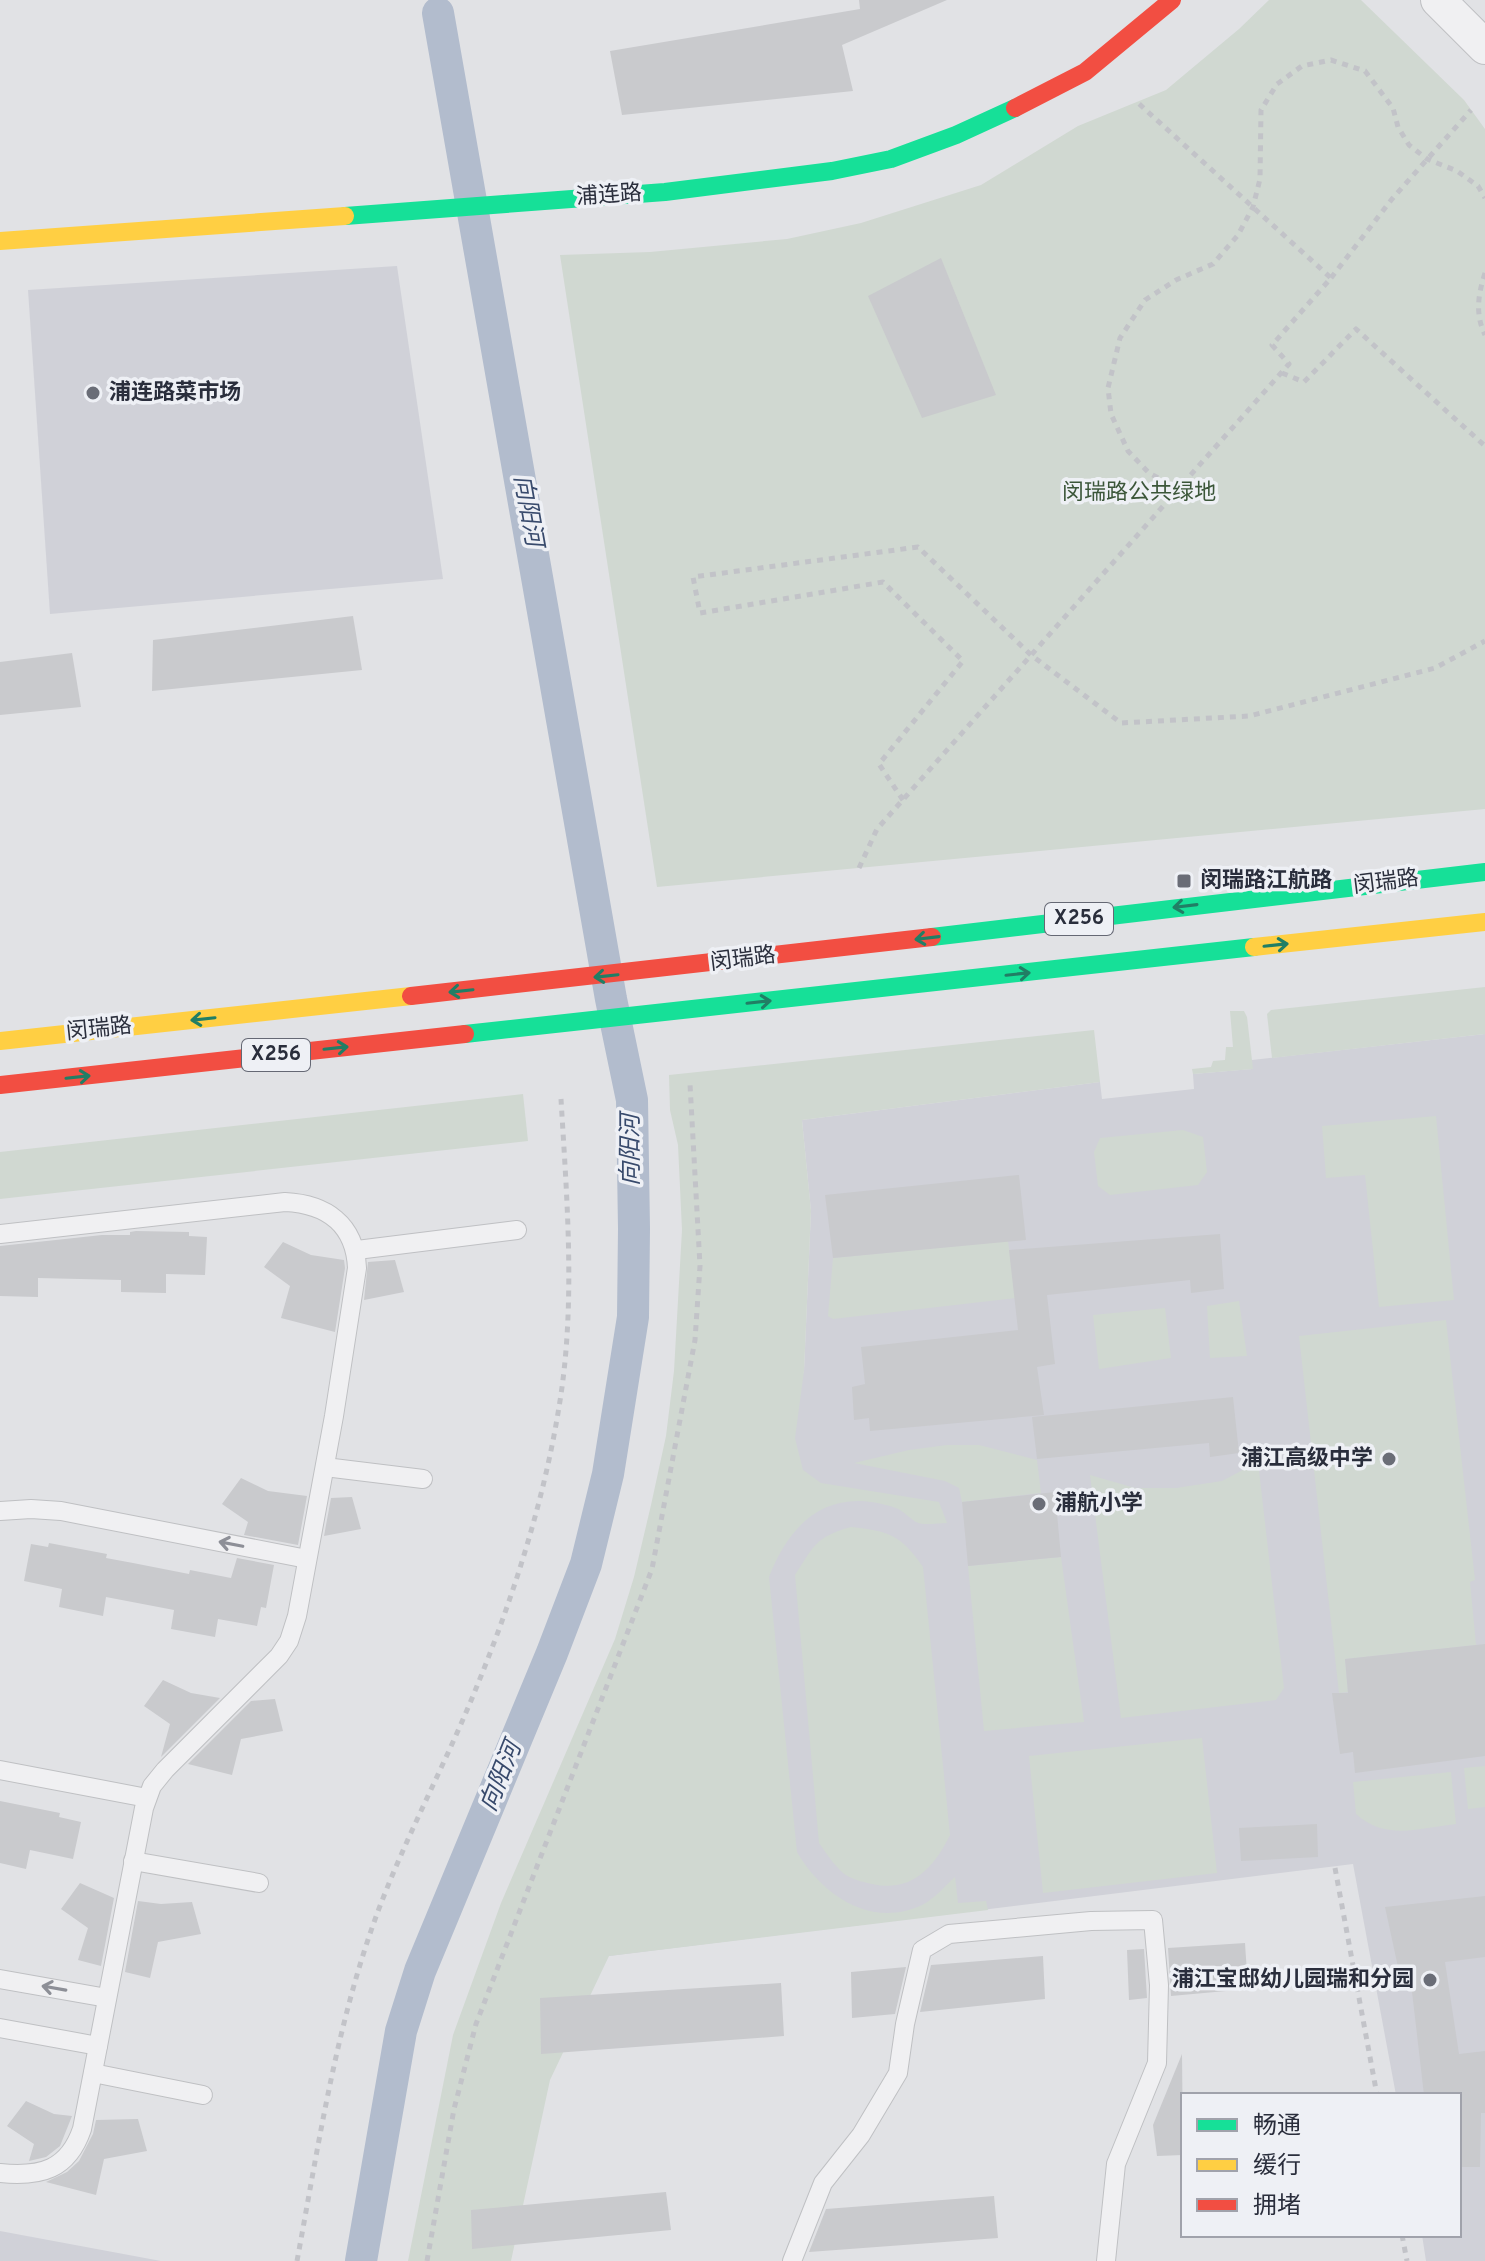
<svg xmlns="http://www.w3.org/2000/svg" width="1485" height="2261" viewBox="0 0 1485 2261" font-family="Overpass,'Noto Sans SC',sans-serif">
	<rect width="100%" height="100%" fill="#e1e2e5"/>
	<!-- built -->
	<g fill="#d0d1d8">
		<polygon points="397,266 443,579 50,614 28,290"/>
		<polygon points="1485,1034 1485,2261 1426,2261 1422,2235 1459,2235 1459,2095 1396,2095 1353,1864 609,1956 804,1371 811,1211 802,1120 1100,1082 1102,1099 1194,1089 1193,1074 1252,1069 1252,1060"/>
		<polygon points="0,2231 161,2261 0,2261"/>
	</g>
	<!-- green -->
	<g fill="#d0d8d1">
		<polygon points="1269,0 1361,0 1464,100 1485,129 1485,809 657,887 560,255 650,252 787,239 861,223 981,185 1078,126 1166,90 1239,29"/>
		<polygon points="1485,987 1485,1034 1272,1058 1267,1014 1271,1010"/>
		<polygon points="1230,1011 1244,1011 1247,1017 1253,1069 1193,1074 1192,1069 1211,1067 1213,1061 1225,1060 1226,1047 1233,1047"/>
		<path d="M1094,1030L1100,1082L802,1120L811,1211L804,1371L795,1438L803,1470L821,1483L939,1502L947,1523C938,1523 924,1526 916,1522C909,1518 904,1511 896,1508C832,1486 792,1518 769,1577L797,1852C822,1895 871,1929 922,1905C934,1899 945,1886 955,1877L958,1903L986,1901L988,1910L609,1956L550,2080L511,2261H408L453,2035L501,1903L615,1639L634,1577L651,1505L666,1436L674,1371L682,1230L678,1145L670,1110L669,1075Z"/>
		<polygon points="523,1094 528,1141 0,1199 0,1152"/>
		<polygon points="1436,1116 1454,1300 1379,1307 1365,1175 1326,1178 1322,1126"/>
		<polygon points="1183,1130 1203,1137 1207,1172 1198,1185 1110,1195 1098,1186 1094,1152 1100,1138"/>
		<polygon points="1008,1241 1016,1298 833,1319 828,1316 833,1258"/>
		<polygon points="1239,1301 1247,1356 1210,1358 1207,1306"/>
		<polygon points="1165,1308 1171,1358 1099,1369 1093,1315"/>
		<polygon points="1446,1320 1475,1580 1470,1582 1476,1645 1345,1659 1348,1692 1339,1693 1299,1336"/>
		<polygon points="947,1445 979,1445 1037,1460 1041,1493 962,1502 959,1488 945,1481 854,1463 909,1450"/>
		<polygon points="1258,1462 1284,1688 1276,1700 1121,1718 1090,1475 1135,1488 1176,1488 1222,1481"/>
		<path d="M851,1527C889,1531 901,1535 923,1567L950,1835C934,1868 911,1893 872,1884C863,1882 850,1879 843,1873C834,1865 826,1853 819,1843L795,1575C814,1546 815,1537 851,1527Z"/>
		<polygon points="1061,1557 1084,1722 984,1731 968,1566"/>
		<polygon points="1202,1738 1217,1873 1043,1893 1029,1756"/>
		<polygon points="1485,1766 1485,1807 1468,1809 1464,1768"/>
		<path d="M1451,1772L1456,1824C1419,1828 1386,1841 1356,1814L1353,1782Z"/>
	</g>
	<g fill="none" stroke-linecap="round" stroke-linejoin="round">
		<!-- stream -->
		<polyline stroke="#b2bccd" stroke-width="9" points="436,0 438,13"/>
		<!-- canal -->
		<polyline stroke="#b2bccd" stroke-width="32" points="361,2261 401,2031 420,1971 552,1653 586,1564 608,1474 633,1317 634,1229 632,1100 611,999 438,13"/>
	</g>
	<!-- building -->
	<g fill="#c9cacd">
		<polygon points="859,0 947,0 842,45 853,91 622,115 610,51 860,9"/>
		<polygon points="941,258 996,395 922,418 868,296"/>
		<polygon points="353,616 362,670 152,691 153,640"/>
		<polygon points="72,653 81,707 0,715 0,662"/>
		<polygon points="1019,1175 1026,1240 833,1258 825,1195"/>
		<polygon points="136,1231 189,1232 189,1236 207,1237 205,1275 166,1274 166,1293 121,1292 121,1280 38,1278 38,1297 0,1296 0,1246 102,1235 130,1235 130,1232"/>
		<polygon points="1220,1234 1224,1289 1191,1293 1190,1280 1047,1295 1055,1364 1037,1367 1044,1415 870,1431 869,1418 854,1420 852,1387 865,1384 861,1347 1018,1330 1009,1250"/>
		<polygon points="283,1242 311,1255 344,1260 345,1268 335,1332 281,1318 290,1286 264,1267"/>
		<polygon points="395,1260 404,1292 364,1300 368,1262"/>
		<polygon points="1233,1397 1239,1453 1210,1457 1209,1443 1037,1459 1032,1417"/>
		<polygon points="241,1478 268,1491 307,1496 298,1545 244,1535 248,1522 222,1504"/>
		<polygon points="1055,1492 1061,1557 968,1566 962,1502"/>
		<polygon points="352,1497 361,1529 324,1536 331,1498"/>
		<polygon points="49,1543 107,1554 106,1558 133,1563 189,1574 190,1570 231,1578 237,1558 274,1565 266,1608 261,1607 257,1626 218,1619 215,1637 171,1629 174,1610 106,1597 103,1616 59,1607 62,1589 24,1581 31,1544 48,1547"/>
		<polygon points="1485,1644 1485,1756 1355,1773 1353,1752 1340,1754 1332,1693 1348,1693 1345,1659"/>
		<polygon points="163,1680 191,1693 220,1698 161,1757 170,1724 144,1706"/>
		<polygon points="275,1699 283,1731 241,1739 232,1775 188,1764 251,1701"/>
		<polygon points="0,1801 60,1813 59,1817 81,1822 73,1859 30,1850 26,1869 0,1863"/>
		<polygon points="1317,1824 1318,1857 1241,1861 1239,1828"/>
		<polygon points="80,1883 114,1898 101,1966 78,1960 88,1928 61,1909"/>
		<polygon points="1485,1896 1485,1957 1445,1962 1459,2054 1485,2051 1485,2113 1481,2113 1480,2167 1459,2167 1459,2095 1424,2095 1409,1966 1398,1967 1385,1907"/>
		<polygon points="138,1901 161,1904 192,1902 201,1934 158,1942 150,1978 125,1972"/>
		<polygon points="1245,1943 1248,1989 1171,1996 1168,1948"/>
		<polygon points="1144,1949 1147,1998 1129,2000 1127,1950"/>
		<polygon points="1043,1956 1045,1999 920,2012 931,1965"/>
		<polygon points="906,1967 895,2014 852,2018 851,1972"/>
		<polygon points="781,1983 784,2036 541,2054 540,1998"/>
		<polygon points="1182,2054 1183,2155 1157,2156 1153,2125"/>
		<polygon points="26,2101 54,2114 72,2116 60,2146 46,2157 29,2161 34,2144 7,2126"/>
		<polygon points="138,2119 147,2151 104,2159 96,2195 46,2182 67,2172 79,2161 93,2134 96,2120"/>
		<polygon points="666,2192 671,2230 472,2249 471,2210"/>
		<polygon points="994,2196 998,2238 809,2252 826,2209"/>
	</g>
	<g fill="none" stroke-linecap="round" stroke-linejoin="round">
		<defs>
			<g id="lane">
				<path d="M0,1234L285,1202C326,1204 355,1224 357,1268L334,1416L297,1616L289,1641L279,1656L165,1770L152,1786L144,1808L82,2129C68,2170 41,2177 0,2173"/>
				<polyline points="357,1250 517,1230"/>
				<polyline points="325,1467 423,1479"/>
				<polyline points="0,1511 31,1509 61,1511 307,1559"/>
				<polyline points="0,1770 147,1798"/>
				<polyline points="133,1861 259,1883"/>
				<polyline points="0,1979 107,1998"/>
				<polyline points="0,2028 98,2046"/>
				<polyline points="93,2073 203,2095"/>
				<polyline points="792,2261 823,2183 861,2135 898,2073 905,2024 922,1950 949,1934 1091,1921 1153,1920 1159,1985 1157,2063 1116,2164 1106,2261"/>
			</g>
			<polyline id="street" points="1438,0 1485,47"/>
		</defs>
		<!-- lane casing -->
		<use href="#lane" stroke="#bfc0c3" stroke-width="20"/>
		<!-- street casing -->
		<use href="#street" stroke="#bfc0c3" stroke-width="36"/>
		<!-- path -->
		<g stroke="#c2c3c8" stroke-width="5" stroke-dasharray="6 6" stroke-linecap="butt">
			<path d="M1485,273C1478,295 1475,314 1485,335"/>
			<polyline points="1331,278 1392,199 1471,110"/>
			<polyline points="1282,373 1304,382 1356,329 1485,446"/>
			<polyline points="1179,489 1149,473 1128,451 1111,414 1108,388 1120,338 1145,300 1176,280 1213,264 1238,235 1253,207 1260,179 1261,110 1277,84 1302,66 1331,60 1365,71 1393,108 1398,127 1409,145 1427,159 1457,171 1478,186 1485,198"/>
			<polyline points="903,800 879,764 963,661 883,582 700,613 693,577 918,547 1031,655 1121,723 1249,716 1435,668 1485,641"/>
			<polyline points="859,868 877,829 1289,364 1272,345 1331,278 1137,102"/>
			<polyline points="1335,1868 1377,2095"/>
			<polyline points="1402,2235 1407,2261"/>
			<path d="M297,2261C318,2148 335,2033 373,1925C402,1843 445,1766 477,1686C513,1598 544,1501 559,1407C576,1306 567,1201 561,1099"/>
			<polyline points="427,2261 454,2109 476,2024 652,1569 695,1340 700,1266 690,1084"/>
		</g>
		<!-- lane -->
		<use href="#lane" stroke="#f0f0f2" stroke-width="18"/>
		<!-- street -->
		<use href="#street" stroke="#f0f0f2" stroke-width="34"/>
		<!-- fast -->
		<g stroke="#16e098" stroke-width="18">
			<polyline points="345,216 665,192 832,171 891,159 956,135 1015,108"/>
			<polyline points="932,937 1485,872"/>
			<polyline points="465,1034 1254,947"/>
		</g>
		<!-- slow -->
		<g stroke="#ffcf43" stroke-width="18">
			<polyline points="0,241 345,216"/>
			<polyline points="1254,947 1485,922"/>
			<polyline points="0,1041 411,996"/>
		</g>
		<!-- jam -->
		<g stroke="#f24e42" stroke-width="18">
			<polyline points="1015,108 1085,72 1172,0"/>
			<polyline points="411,996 932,937"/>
			<polyline points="0,1085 465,1034"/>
		</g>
	</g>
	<!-- one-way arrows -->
	<defs><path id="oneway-shaft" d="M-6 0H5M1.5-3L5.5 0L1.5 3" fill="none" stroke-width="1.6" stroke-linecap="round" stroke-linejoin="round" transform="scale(2)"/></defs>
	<g stroke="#217e65">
		<use href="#oneway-shaft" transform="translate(1185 906) rotate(173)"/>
		<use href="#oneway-shaft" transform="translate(927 938) rotate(173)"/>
		<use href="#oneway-shaft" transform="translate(1276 945) rotate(-6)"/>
		<use href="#oneway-shaft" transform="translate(1018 974) rotate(-6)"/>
		<use href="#oneway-shaft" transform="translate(606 976) rotate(174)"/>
		<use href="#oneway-shaft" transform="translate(461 991) rotate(174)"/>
		<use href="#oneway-shaft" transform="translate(759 1002) rotate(-6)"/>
		<use href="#oneway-shaft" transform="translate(203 1019) rotate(174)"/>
		<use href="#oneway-shaft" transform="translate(336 1048) rotate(-6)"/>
		<use href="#oneway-shaft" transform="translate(78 1077) rotate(-6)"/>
	</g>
	<g stroke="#8d8f97">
		<use href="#oneway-shaft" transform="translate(231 1544) rotate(-169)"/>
		<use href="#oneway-shaft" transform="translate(54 1988) rotate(-170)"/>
	</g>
	<!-- markers -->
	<g fill="#6a6d77" stroke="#eef0f5" stroke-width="3">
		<circle cx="93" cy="393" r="8"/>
		<rect x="1176" y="873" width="16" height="16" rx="4"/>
		<circle cx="1389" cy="1459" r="8"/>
		<circle cx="1039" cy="1504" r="8"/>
		<circle cx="1430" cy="1980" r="8"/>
	</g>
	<g text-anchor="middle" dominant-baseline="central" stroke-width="7" stroke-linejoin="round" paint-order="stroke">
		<!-- shield labels -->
		<g fill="#eef0f5" stroke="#656874" stroke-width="2">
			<rect x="1045" y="903" width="68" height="32" rx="6"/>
			<rect x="242" y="1039" width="68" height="32" rx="6"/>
		</g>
		<g font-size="20" font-weight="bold" fill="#2a2e3c">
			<text x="1079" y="919">X256</text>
			<text x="276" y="1055">X256</text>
		</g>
		<!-- street labels -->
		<g font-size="22" fill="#2a2e3c" stroke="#eef0f5">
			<text transform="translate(609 196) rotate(-4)">浦连路</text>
			<text transform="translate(1386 883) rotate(-7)">闵瑞路</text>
			<text transform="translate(743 960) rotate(-7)">闵瑞路</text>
			<text transform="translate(99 1030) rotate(-6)">闵瑞路</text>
		</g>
		<!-- poi labels -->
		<g font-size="22" font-weight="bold" fill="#2a2e3c" stroke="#eef0f5" text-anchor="start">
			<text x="109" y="393">浦连路菜市场</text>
			<text x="1200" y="881">闵瑞路江航路</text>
			<text x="1373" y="1459" text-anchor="end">浦江高级中学</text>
			<text x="1055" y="1504">浦航小学</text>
			<text x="1414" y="1980" text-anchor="end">浦江宝邸幼儿园瑞和分园</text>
		</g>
		<!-- park labels -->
		<g font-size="22" fill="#3b5639" stroke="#eef0f5">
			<text x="1139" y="493">闵瑞路公共绿地</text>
		</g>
		<!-- water labels -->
		<g font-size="24" font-style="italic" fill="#384a6c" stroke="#eef0f5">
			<text transform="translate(527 511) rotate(80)">向阳河</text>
			<text transform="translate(632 1150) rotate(-90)">向阳河</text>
			<text transform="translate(502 1777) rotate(-68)">向阳河</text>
		</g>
	</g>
	<!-- legend -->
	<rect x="1181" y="2093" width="280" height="144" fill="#eef0f5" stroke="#a0a2ab" stroke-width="2"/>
	<rect x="1197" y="2119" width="40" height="12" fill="#16e098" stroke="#a0a2ab" stroke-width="2"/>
	<text x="1253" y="2133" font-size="24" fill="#2a2e3c">畅通</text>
	<rect x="1197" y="2159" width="40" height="12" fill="#ffcf43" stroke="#a0a2ab" stroke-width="2"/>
	<text x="1253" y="2173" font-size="24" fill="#2a2e3c">缓行</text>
	<rect x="1197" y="2199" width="40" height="12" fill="#f24e42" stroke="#a0a2ab" stroke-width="2"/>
	<text x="1253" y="2213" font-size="24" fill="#2a2e3c">拥堵</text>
</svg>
